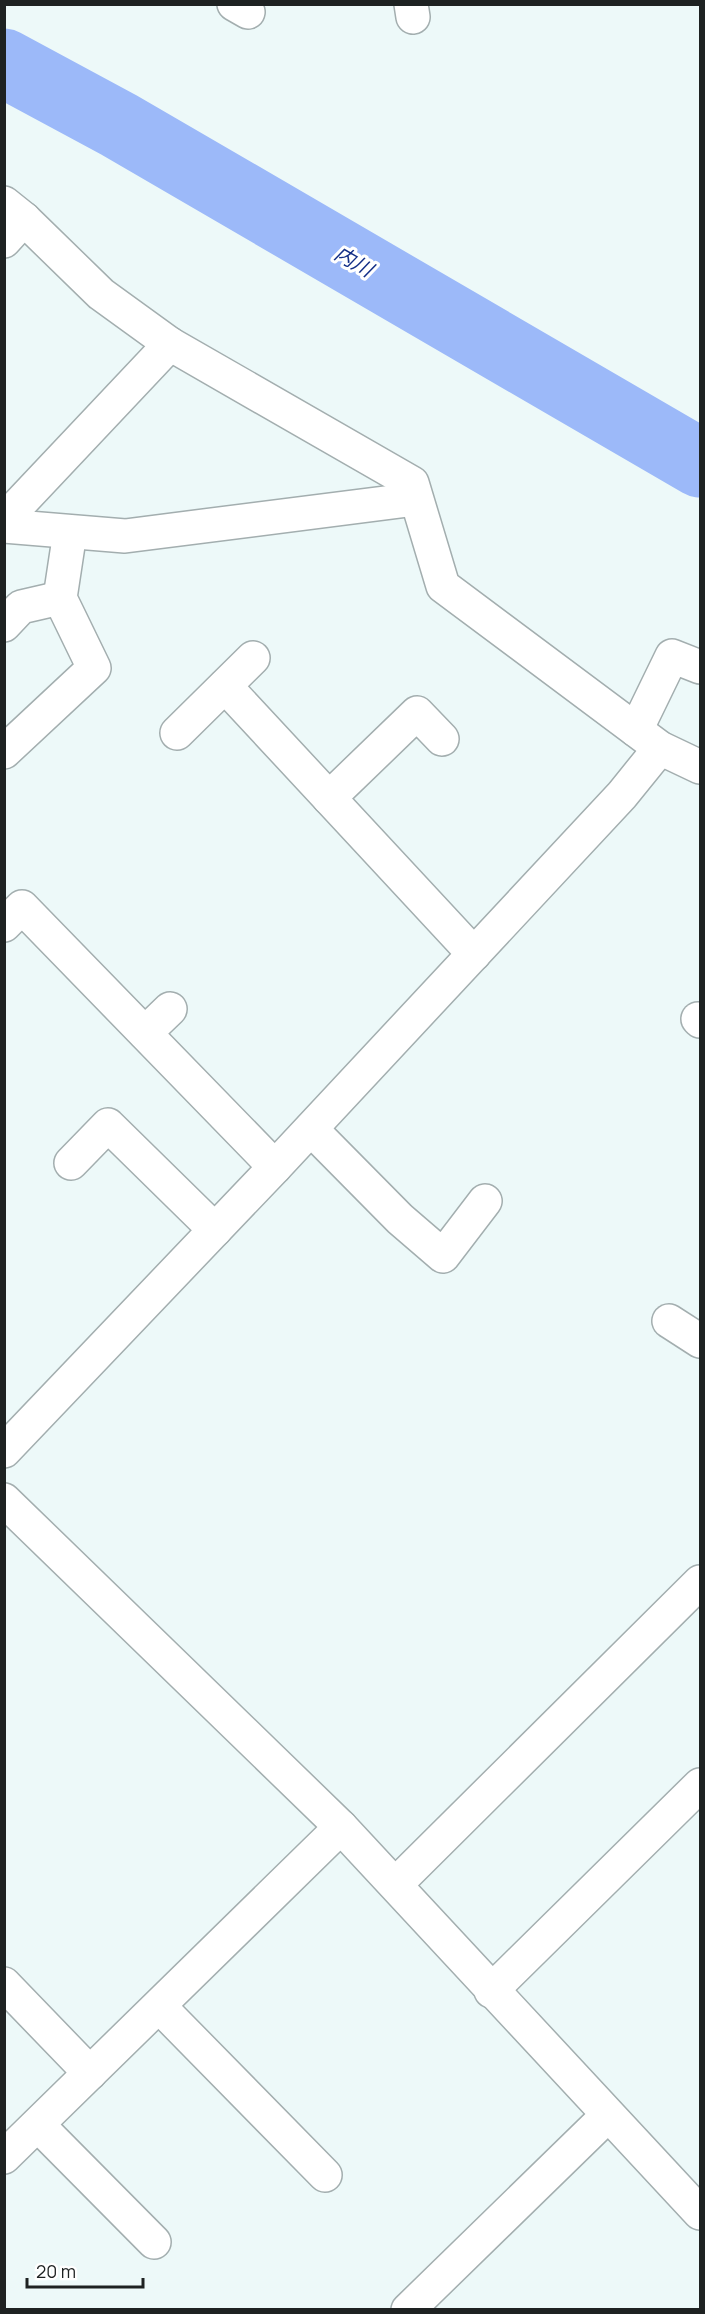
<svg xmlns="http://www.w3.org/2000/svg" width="705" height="2314" viewBox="0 0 705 2314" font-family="Manrope,'Noto Sans JP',sans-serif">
	<rect width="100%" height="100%" fill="#edf9f9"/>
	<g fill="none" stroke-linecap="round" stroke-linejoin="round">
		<!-- river -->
		<polyline stroke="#9cb9f9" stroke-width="69" points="4,63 119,125 700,463"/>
		<defs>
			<g id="street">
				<polyline points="234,4 248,12"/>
				<polyline points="411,4 413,17"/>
				<polyline points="4,203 24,219 101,294 170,344 412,483 443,586 660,748 700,767"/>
				<polyline points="4,241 24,219"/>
				<polyline points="4,520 170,344"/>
				<polyline points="4,526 125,536 416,499"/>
				<polyline points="4,625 21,607 60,598"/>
				<polyline points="225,686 474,954"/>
				<polyline points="636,730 672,656 700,667"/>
				<polyline points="177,733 253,658"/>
				<polyline points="4,752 94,668 60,598 70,532"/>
				<polyline points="329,798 417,713 442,739"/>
				<polyline points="4,925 22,907 275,1167"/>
				<polyline points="698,1019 700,1021"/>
				<polyline points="145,1033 170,1009"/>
				<polyline points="311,1129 400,1219 443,1256 485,1201"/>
				<polyline points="71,1163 108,1125 215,1230"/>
				<polyline points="669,1321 700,1341"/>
				<polyline points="4,1451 275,1167 622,795 660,748"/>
				<polyline points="4,1500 341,1827 700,2213"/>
				<polyline points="396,1884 700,1582"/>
				<polyline points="4,1984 90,2073"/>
				<polyline points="491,1991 700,1785"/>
				<polyline points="159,2006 325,2175"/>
				<polyline points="38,2125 154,2242"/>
				<polyline points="4,2157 341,1827"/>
				<polyline points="408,2310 608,2115"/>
			</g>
		</defs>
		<!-- street casing -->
		<use href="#street" stroke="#a3aeaf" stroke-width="36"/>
		<!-- street -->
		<use href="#street" stroke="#fff" stroke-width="33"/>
	</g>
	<g text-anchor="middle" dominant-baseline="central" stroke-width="6" stroke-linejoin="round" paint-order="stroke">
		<!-- water labels -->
		<g font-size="20" font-style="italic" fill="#132f87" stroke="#fff">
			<text transform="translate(354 261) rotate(30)">内川</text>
		</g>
	</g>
	<!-- border -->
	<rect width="705" height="2314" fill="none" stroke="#1e2222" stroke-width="12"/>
	<!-- scale -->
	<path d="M27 2278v9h116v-9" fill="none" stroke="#1e2222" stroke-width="3"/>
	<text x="36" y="2278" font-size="18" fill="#1e2222" stroke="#ffffff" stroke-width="4.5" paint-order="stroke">20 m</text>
</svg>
